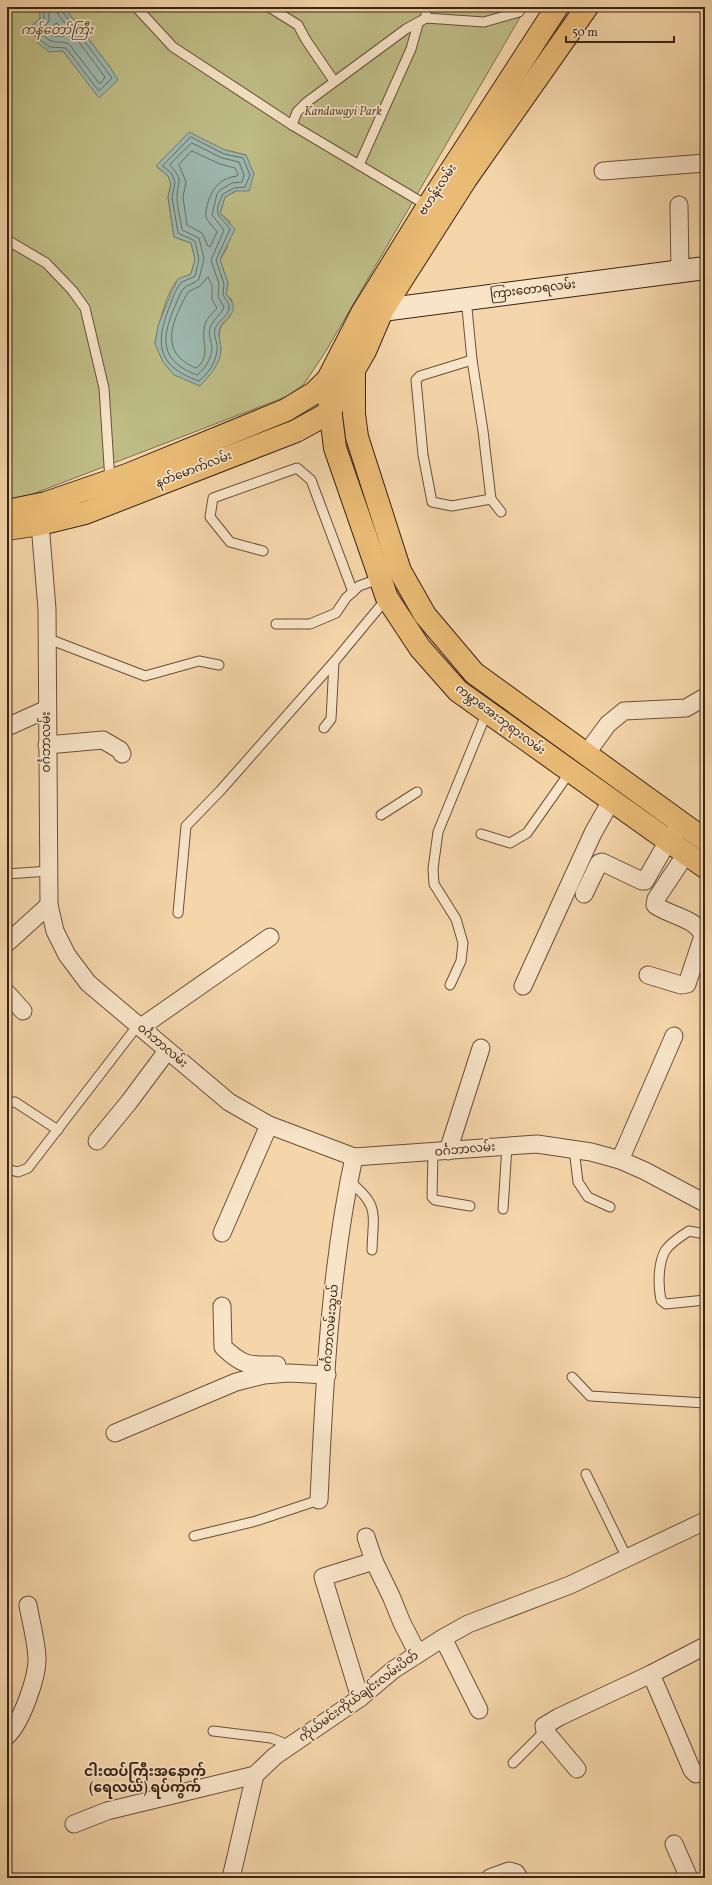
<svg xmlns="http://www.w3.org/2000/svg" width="712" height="1885" viewBox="0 0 712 1885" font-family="Vollkorn,'Noto Sans Myanmar',serif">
	<rect width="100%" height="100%" fill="#f5d6aa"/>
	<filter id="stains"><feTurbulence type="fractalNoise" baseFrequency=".005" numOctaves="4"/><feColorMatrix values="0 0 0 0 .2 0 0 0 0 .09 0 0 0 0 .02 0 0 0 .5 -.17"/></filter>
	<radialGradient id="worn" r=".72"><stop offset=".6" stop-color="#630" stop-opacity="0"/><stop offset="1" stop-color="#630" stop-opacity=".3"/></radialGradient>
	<!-- green -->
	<path fill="#bfbd86" stroke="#7c704e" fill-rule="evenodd" d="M7,7H40V19L49,51H63L99,97L110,67L64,7H526L326,351L304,384L288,396L7,504ZM225,150L246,155L236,191L225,197L220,213L230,222L227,248L220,260L228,283L226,294L232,300L230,317C216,329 219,334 221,350L155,344C157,330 168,286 179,279C183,277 188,276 191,274L195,259L191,243L174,237L168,197L171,184L168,176L156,166Z"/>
	<!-- water -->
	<g fill="#9db8b0" stroke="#757d72">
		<polygon points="40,7 64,7 110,67 118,80 99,98 63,51 49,52 37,42 33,24 40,19"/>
		<path d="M189,132L225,150L246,155L254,174L249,191H236L225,197L220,213L235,229L220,260L228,283L226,294C245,315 222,315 219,331C218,336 221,343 221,349C221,364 209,376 200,386L174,375L163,362L155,344L158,326L171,293L178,279L191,274L195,259L191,243L174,237L168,197L171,184L168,176L156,166Z"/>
	</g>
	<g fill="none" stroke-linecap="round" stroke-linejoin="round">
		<!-- shore -->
		<g stroke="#6b6e63" stroke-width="1">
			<polyline points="44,7 44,20 38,27 40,40 50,47 66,48 98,90 100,90 112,78 62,11 61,7"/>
			<path d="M49,7V21L43,29L45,37C54,45 60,40 69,44L99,83H101L105,77L58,14L56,7"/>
			<polygon points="57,23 65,33 64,36 54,36 50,34 50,30"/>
			<path d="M191,137L224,154L243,158L250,175L245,187L234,188L223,194C212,217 219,213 230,229L216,260L224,284L223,295C225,299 230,303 229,309C228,317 218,320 215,329C213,335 218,343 217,350C216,362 208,374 199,381C159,367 154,346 169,308C172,301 175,289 181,283C184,280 191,279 195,276L199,259L195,241L178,233L172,197L175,183L172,174L163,166Z"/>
			<path d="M192,143L222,158L239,162L244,175L242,182L232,183L220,190L217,194L212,215L224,230L211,260L219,284L218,297L224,307C221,315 213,319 210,328C208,334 211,341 212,347C212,358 205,369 197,375C163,362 160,343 173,311C176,304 179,295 183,289C187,284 195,284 199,279L204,259L199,238L182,230C181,219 177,208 177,198C177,180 185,182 170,165Z"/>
			<path d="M192,151L220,164L235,168L238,174L237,176C221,178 213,187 208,202C207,207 205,212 206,217C208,223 214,227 217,232L210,247L208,246L202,233L187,225L183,197L186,182L179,165Z"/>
			<path d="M208,277L212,285V299L217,308C212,314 205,319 204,329C202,342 211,358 196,368C157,352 173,320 188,292L200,286Z"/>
		</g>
		<defs>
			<g id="service">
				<polyline points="136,7 173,47 292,125"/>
				<polyline points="269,7 298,25 306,40 334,81"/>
				<polyline points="426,7 426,18"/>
				<polyline points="359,165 411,49 418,24"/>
				<polyline points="428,206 292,125 297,112 307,102 406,29 426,18 484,22 519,12 521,7"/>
				<polyline points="7,240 46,263 72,290 85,308 104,388 110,481"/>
				<polyline points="466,298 472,360 483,431 491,499 501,512"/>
				<polyline points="472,360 420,376 416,380 423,455 432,502 452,506 491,499"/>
				<polyline points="263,551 230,542 210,517 213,498 297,468 311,480 353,592"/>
				<polyline points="276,624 310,624 336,613 346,598 359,586 381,578"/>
				<polyline points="46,638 145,676 199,661 219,665"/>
				<polyline points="324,728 331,719 334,662"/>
				<polyline points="381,815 417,792"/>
				<polyline points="481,834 510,843 527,833 570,772"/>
				<polyline points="7,874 49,871"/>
				<polyline points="178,913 186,826 220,791 334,662 387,598"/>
				<polyline points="450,985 461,961 463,943 456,919 434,884 433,869 438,832 487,712"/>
				<polyline points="7,1103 15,1102 58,1130"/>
				<polyline points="574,1149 578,1182 588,1197 610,1207"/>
				<polyline points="433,1153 432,1197 435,1200 470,1206"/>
				<polyline points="7,1169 18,1172 28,1168 138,1025"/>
				<path d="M349,1181C380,1206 373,1213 372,1250"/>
				<polyline points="503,1209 507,1146"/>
				<path d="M705,1234L689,1231C681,1236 670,1243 665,1251C658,1264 658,1286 661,1300L666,1304L705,1300"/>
				<polyline points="572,1377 590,1396 705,1403"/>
				<polyline points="586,1474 627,1558"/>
				<polyline points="194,1536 256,1521 319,1500"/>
				<polyline points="213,1731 271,1738 291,1746"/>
				<polyline points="513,1763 545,1731"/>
			</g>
			<g id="minor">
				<polyline points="603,171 705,163"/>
				<polyline points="679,205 680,272"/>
				<polyline points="43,513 40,524 47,609 49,905 55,931 67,955 88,983 229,1102 269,1125 354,1157 537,1144 591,1152 620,1160 645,1171 705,1203"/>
				<polyline points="7,727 47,709"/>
				<polyline points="47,745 103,740 120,750 122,754"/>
				<polyline points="586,754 608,724 624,711 686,708 705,697"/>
				<polyline points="584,894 599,863 602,862 642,881 645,881 668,841 682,823"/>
				<polyline points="7,943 49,905"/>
				<path d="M648,975L681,985L687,984L703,936C697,918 670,916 655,905L656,899L686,854"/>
				<polyline points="523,986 593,833 611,801"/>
				<polyline points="7,993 23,1011"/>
				<polyline points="141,1027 270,937"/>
				<polyline points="97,1141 129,1102 167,1051"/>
				<polyline points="448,1151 481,1048"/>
				<polyline points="620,1160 674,1036"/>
				<polyline points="222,1233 269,1125"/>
				<path d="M222,1306L223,1347C244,1367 249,1365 277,1365"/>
				<polyline points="115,1433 236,1382 264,1375 289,1373 327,1375"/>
				<path d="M319,1500C324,1388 330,1267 354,1157"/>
				<polyline points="366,1537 374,1561 391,1596 402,1623 418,1654"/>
				<polyline points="443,1638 479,1710"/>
				<polyline points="651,1674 692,1770 696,1774"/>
				<polyline points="360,1698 323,1577 374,1561"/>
				<path d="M7,1736C21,1723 38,1677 37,1657C36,1640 31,1622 28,1605"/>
				<polyline points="577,1769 545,1731 544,1726 559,1717 651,1674 705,1646"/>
				<polyline points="74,1824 107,1811 255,1775 275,1756 360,1698 393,1670 443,1638 468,1624 570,1585 705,1521"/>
				<polyline points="674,1844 689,1878"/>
				<polyline points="231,1878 255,1775"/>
				<polyline points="490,1878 509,1871 516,1873 519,1878"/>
			</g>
			<polyline id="secondary" points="367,312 705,268"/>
			<g id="primary">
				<polyline points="354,372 354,414 357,437 400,571 425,615 474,673 705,840"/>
				<polyline points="329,400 335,448 387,598 420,648 458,691 705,867"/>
				<polyline points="7,511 46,503 127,475 286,410 314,393 328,379 362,313 428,206 557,7"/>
				<polyline points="7,529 40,524 85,513 296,431 329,413 365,351 383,309 466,179 587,7"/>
			</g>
		</defs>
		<!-- service casing -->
		<use href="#service" stroke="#68503b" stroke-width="11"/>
		<!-- minor casing -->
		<use href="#minor" stroke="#68503b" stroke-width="19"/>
		<!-- secondary casing -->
		<use href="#secondary" stroke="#392416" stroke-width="24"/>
		<!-- primary casing -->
		<use href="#primary" stroke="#392416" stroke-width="24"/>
		<!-- service -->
		<use href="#service" stroke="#f8e4c8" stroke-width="9"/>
		<!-- minor -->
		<use href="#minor" stroke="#f8e4c8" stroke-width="17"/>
		<!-- secondary -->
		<use href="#secondary" stroke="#f8e4c8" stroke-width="22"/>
		<!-- primary -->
		<use href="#primary" stroke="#eabb75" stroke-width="22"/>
	</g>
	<g text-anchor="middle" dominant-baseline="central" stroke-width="3.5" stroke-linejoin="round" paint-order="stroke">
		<!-- park labels -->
		<g font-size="12" font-style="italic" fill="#5a4a32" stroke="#f8e4c8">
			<text x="343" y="112">Kandawgyi Park</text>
		</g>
		<!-- street labels -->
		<g font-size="12" fill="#392416" stroke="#f8e4c8">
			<text transform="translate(438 190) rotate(-57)">ဗဟန်းလမ်း</text>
			<text transform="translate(533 290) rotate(-7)">ကြားတောရလမ်း</text>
			<text transform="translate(194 470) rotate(-21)">နတ်မောက်လမ်း</text>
			<text transform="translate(500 720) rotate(37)">ကမ္ဘာအေးဘုရားလမ်း</text>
			<text transform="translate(47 742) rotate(-90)">ဝင်္ဂဘာလမ်း</text>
			<text transform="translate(162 1046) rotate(40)">ဝင်္ဂဘာလမ်း</text>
			<text transform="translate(465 1150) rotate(-5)">ဝင်္ဂဘာလမ်း</text>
			<text transform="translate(331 1328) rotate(-85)">ဝင်္ဂဘာလမ်းသွယ်</text>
			<text transform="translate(359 1697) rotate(-36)">ကိုယ်မင်းကိုယ်ချင်းလမ်းပိတ်</text>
		</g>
		<!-- water labels -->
		<g font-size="13" font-style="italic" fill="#52493c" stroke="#f8e4c8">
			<text x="57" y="31">ကန်တော်ကြီး</text>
		</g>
		<!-- quarter labels -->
		<g font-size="14" font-weight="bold" fill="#392416" stroke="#f8e4c8">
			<text x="145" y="1772">ငါးထပ်ကြီးအနောက်<tspan x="145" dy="16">(ရေလယ်) ရပ်ကွက်</tspan></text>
		</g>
	</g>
	<!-- margin -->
	<rect width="712" height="1885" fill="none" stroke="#f5d6aa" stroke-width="24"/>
	<rect x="8" y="8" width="696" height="1869" fill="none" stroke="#392416" stroke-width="2"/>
	<rect x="12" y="12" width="688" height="1861" fill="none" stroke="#392416"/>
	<!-- scale -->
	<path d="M566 36v6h108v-6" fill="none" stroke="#392416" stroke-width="2"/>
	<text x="572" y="36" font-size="12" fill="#392416" stroke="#f8e4c8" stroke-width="3" paint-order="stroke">50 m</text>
	<rect width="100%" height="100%" filter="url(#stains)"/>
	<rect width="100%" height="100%" fill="url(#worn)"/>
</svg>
